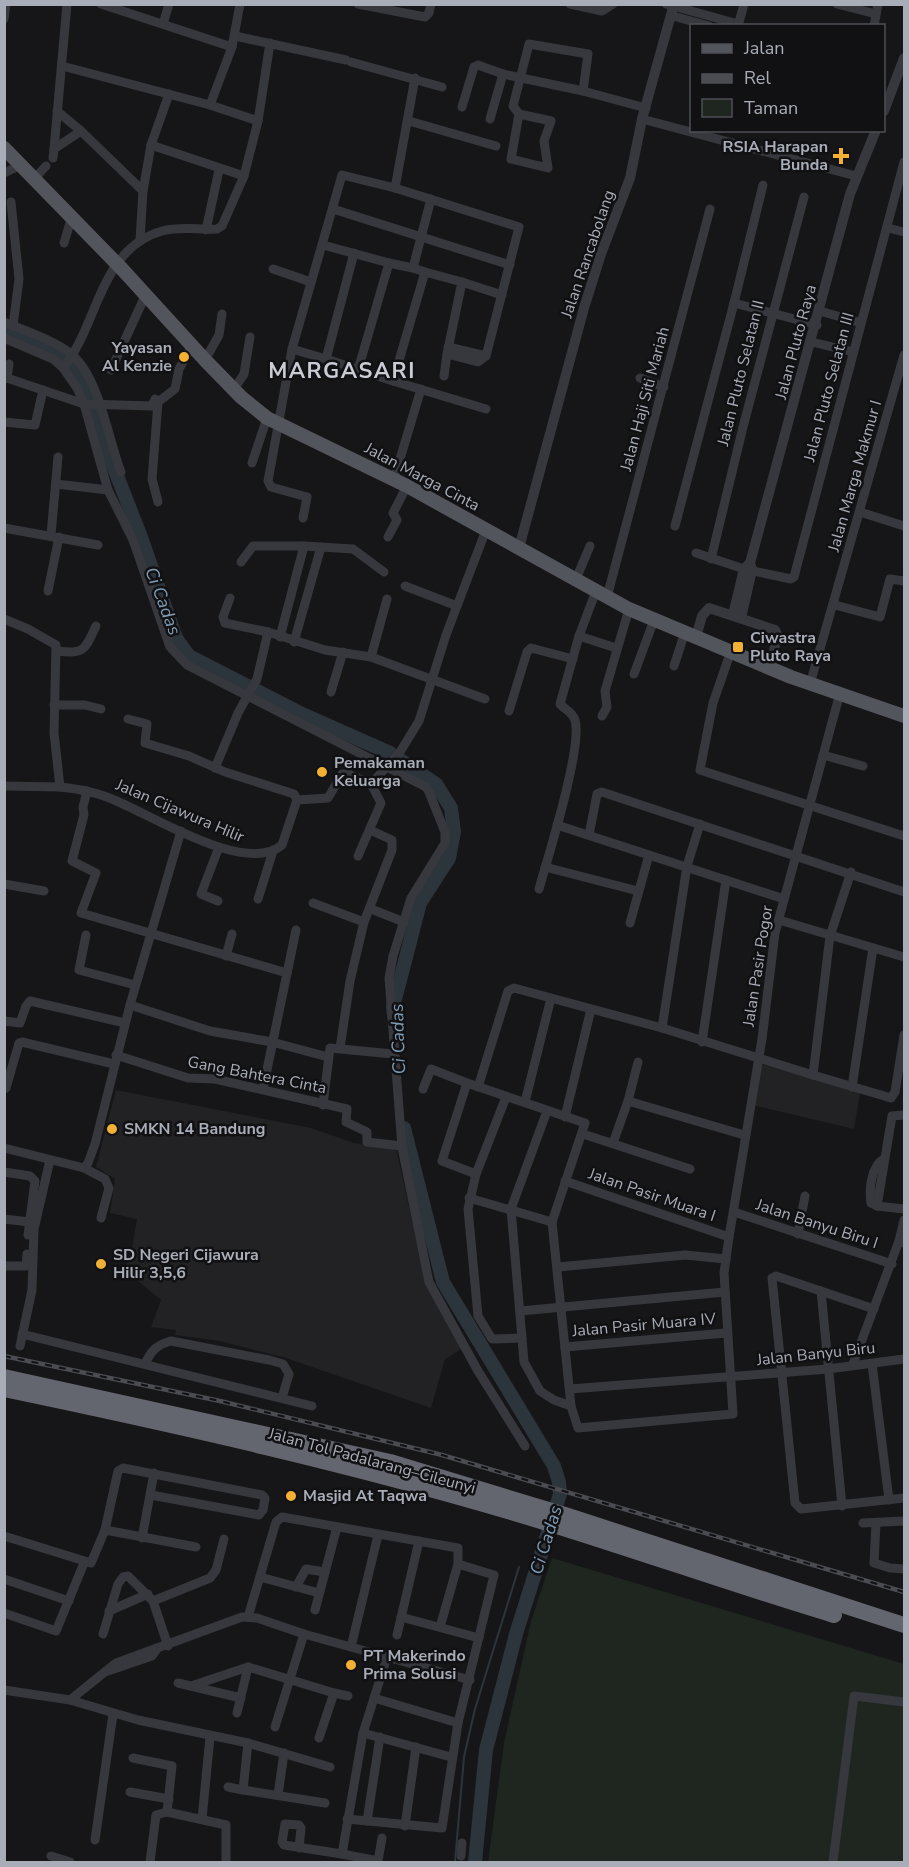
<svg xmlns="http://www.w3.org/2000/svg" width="909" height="1867" viewBox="0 0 909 1867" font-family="'Nunito Sans',sans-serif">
	<rect width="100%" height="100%" fill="#161618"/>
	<!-- built -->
	<g fill="#222225">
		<polygon points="761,1064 860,1093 854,1129 752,1105"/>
		<polygon points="116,1090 311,1128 354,1143 396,1148 418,1248 463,1348 445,1359 431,1408 286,1358 220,1341 175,1335 176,1330 151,1327 161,1300 126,1271 127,1257 131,1254 137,1219 110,1213 115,1179 96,1167"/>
	</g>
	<!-- green -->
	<polygon fill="#1e261f" points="552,1558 904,1664 904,1862 488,1862 504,1743 531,1621"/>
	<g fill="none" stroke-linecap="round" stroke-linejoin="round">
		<!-- stream -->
		<polyline stroke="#2c353c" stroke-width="2" points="455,1862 464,1757 475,1709 519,1567"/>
		<!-- river -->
		<g stroke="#2c353c" stroke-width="14">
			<polyline points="4,328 72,361 141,537 176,638 189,656 302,714 390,753 436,784 451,808 454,832 449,858 420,903 393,1007 394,1016"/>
			<polyline points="404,1128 443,1282 554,1466 559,1482 560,1494 516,1634 486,1750 475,1862"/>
		</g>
		<!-- minor -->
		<g stroke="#37383d" stroke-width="9">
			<polyline points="101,4 232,47"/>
			<polyline points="358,4 425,17 429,13 431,4"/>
			<polyline points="570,4 602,11 613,4"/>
			<polyline points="666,4 738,24"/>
			<polyline points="837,4 876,14"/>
			<polyline points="673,16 709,26"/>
			<polyline points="4,19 6,4"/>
			<polyline points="163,24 169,4"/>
			<polyline points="738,26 744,4"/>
			<polyline points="874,26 878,4"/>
			<polyline points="235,36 346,60"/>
			<polyline points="351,62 442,87"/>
			<polyline points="62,66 210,105 258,121 244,176"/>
			<polyline points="210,105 232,47 240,4"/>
			<polyline points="462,107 474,67 478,65 503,74 583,91 646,108"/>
			<polyline points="519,114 551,121 544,141 548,168 511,159 519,114 513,106 529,44 588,54 583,91"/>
			<polyline points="490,119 503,74"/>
			<polyline points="642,119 856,176"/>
			<polyline points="258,121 270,43"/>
			<polyline points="409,121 496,146"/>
			<polyline points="81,131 143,191 140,240"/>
			<polyline points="54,149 67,4"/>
			<polyline points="53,158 54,149 81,131 57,111"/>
			<polyline points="4,173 21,165"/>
			<polyline points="35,178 46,166"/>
			<polyline points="395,188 415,78"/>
			<polyline points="143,191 151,145"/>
			<polyline points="11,202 19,279 13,326"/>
			<polyline points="333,209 510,265"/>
			<polyline points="888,228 904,232"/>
			<polyline points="206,230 219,170"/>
			<polyline points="64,243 72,216"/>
			<polyline points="323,245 389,263 358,370"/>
			<polyline points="354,253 326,359 393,381 425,272 413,268 431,199"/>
			<polyline points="389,263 413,268"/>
			<polyline points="273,269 311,282"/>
			<polyline points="425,272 462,282"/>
			<polyline points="734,303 763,185"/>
			<polyline points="820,311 861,323"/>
			<path d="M4,322C24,330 56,341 71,354C99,376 108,439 121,472"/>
			<polyline points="4,338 53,359 63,368 77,388 84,404 108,490 133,540 170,647 187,665 426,787 429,792 445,832 445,843 411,898 393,956 389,978 402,1147 429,1282 478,1371 525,1446"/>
			<polyline points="812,342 853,352"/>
			<polyline points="292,349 326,359"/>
			<polyline points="486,356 478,362 447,354 462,282 502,295"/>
			<polyline points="205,360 219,335 222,314"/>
			<path d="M63,368C99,324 99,249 162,231C180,226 199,230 217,229L222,226L244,176L151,145L169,94"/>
			<polyline points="111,370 146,294"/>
			<polyline points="444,376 447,354"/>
			<polyline points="4,377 84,404 152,406 155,399"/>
			<polyline points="7,378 9,364"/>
			<polyline points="640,378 664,387"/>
			<polyline points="393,381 486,409"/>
			<polyline points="234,389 244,374 250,337"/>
			<polyline points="4,422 35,425 43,390"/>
			<polyline points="252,463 267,418"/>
			<polyline points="394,479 421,389"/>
			<polyline points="56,484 108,490"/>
			<polyline points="158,502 152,479 158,402 175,389 179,369 192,346"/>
			<polyline points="860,512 904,526"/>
			<polyline points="303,518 307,497 271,487 268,481 292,349 342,175 395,188 519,227 486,356 448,347"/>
			<polyline points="675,526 734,303 817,325"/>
			<polyline points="4,528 98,545"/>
			<polyline points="51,535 58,457"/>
			<polyline points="388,537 397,520 393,513 407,486"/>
			<polyline points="304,546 353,549 384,572"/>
			<polyline points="696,553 744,569 791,579 794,577 904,162"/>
			<polyline points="711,559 743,427 804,197"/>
			<polyline points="241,562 253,546 304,546 280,637"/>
			<polyline points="576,579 590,546"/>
			<polyline points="405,586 457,606"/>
			<polyline points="48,591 59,537"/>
			<polyline points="607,597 710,209"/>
			<polyline points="230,598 223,617 225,623 268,632 325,650 371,657 485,699"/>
			<polyline points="835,605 880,617 890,579 904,581"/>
			<path d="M4,619L28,629L56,645L54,733L60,787C79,789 97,792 114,800C152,815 246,876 282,845L297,800L328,798L342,774H348L371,784L400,752L419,721L446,635L486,530"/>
			<polyline points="579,636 616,648"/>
			<polyline points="294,642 321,547"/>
			<path d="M58,651C85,655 85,649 96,626"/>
			<polyline points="731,651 713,703 700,770 904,836"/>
			<polyline points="371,657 387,599"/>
			<polyline points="674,666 685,632"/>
			<polyline points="634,674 654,620"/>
			<polyline points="810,684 904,355"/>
			<polyline points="331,692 343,652"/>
			<polyline points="54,705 85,705 101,709"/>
			<polyline points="509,711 527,652 531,648 573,659"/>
			<polyline points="602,716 607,707 605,691 629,609"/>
			<polyline points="128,719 147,724 145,743 189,756 225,772 294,794 297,800"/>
			<polyline points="823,755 863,766"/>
			<polyline points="215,768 238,713 257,679 268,632"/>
			<polyline points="4,786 60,787"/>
			<polyline points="87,791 83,807 84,815 72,861 96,873 81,913 287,973"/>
			<polyline points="557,825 784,899"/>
			<polyline points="589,835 597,794 602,792 904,892"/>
			<polyline points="358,856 381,803 371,784"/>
			<polyline points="545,867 638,891"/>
			<polyline points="851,872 830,936 813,1075 891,1098 895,1092 904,1035"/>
			<polyline points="4,884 44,891"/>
			<path d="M539,889C548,857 583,746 575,720C572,711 565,710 560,704L579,636L596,591"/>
			<polyline points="258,899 273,851"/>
			<polyline points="218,901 201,894 219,847"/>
			<polyline points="313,903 364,922"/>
			<polyline points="371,909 404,922"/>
			<polyline points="779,920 904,957"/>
			<polyline points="630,923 649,855"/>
			<polyline points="86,935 79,970 135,985"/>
			<polyline points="226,956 232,934"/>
			<polyline points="130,1005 210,1031 272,1042 328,1057"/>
			<polyline points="4,1021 20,1023 26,1006 30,1001 125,1023"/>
			<polyline points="662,1028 687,866 700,824"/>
			<polyline points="702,1042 726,880"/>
			<polyline points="340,1048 350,981 364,922 392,850 392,840 370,830"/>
			<polyline points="116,1055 188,1078 215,1079 347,1109 346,1122 367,1132 367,1142 402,1146"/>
			<polyline points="478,1087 508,991 514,988 662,1028 813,1075"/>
			<polyline points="852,1087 873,948"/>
			<polyline points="6,1088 19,1043 22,1042 114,1064"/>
			<polyline points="263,1089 296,930"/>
			<polyline points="423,1089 431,1069 467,1083"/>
			<polyline points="506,1097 476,1174 468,1209 478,1316 492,1339 522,1338"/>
			<polyline points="628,1101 638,1062"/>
			<polyline points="525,1102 551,998"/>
			<polyline points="323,1105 330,1048 393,1054"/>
			<polyline points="547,1111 511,1209 524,1362 540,1391 554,1400 571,1406"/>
			<polyline points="904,1115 892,1116 877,1206 904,1209"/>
			<polyline points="565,1117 591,1009"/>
			<polyline points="583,1134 690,1169"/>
			<polyline points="613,1143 628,1101 744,1135"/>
			<polyline points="4,1148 84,1168 105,1179 109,1188 101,1218"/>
			<polyline points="84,1168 88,1163 95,1144 130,1005 181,831"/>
			<polyline points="4,1172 30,1176 35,1181 28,1235"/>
			<polyline points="476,1174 442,1161 467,1083 585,1123 552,1222 571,1406 578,1428 733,1414 724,1273 729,1237 762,1039 775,933 840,693"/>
			<polyline points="565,1181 729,1237"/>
			<polyline points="469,1198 552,1222"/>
			<path d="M877,1206L871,1203C869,1189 871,1166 884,1159"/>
			<polyline points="734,1212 892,1264"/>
			<polyline points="4,1219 29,1222"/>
			<polyline points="798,1234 805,1196"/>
			<polyline points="899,1241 904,1220"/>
			<polyline points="4,1266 26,1266 27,1254"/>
			<polyline points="558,1267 685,1255 726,1259"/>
			<polyline points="821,1291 842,1506"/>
			<polyline points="874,1309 776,1276 772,1278 795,1503 801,1509 904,1498"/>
			<polyline points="520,1311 725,1292"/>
			<polyline points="22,1334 312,1406"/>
			<polyline points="20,1346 32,1290 34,1229 50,1160"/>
			<polyline points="565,1347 726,1333"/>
			<path d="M145,1364C151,1351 156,1345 171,1341L269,1360L283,1364L289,1374L282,1398"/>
			<polyline points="853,1364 899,1241 904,1243"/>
			<polyline points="872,1364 889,1500"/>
			<polyline points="570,1389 828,1369 904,1359"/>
			<polyline points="863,1523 904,1521"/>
			<polyline points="876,1523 874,1563 890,1568 904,1569"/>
			<polyline points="105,1530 196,1547"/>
			<polyline points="4,1536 91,1563 105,1530 118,1471 123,1468 262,1495 265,1498 263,1510 259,1515 151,1495"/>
			<polyline points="142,1538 154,1473"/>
			<polyline points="260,1577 319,1593"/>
			<polyline points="4,1579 69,1601"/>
			<polyline points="296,1587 306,1569 325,1572"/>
			<polyline points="315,1610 337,1527"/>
			<polyline points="109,1611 148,1594"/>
			<polyline points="4,1613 56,1631 84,1563"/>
			<polyline points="248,1617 276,1522 282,1517 458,1548 458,1564 494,1575 458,1723 442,1828 347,1819"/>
			<polyline points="401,1617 479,1638"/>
			<polyline points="440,1627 458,1564"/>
			<polyline points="103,1634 118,1584 123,1577 128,1576 153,1601"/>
			<polyline points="397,1635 419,1541"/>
			<polyline points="168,1646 153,1601 210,1578 216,1570 224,1539"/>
			<polyline points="351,1647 378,1535"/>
			<polyline points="108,1671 152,1656 157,1649"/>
			<polyline points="178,1683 241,1698"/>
			<polyline points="194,1685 248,1667 334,1693 319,1738"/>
			<polyline points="4,1690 70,1700 116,1663 242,1617 257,1618 304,1634 470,1680"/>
			<polyline points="334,1693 348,1696"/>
			<polyline points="374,1698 458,1723"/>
			<polyline points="70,1700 138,1720 248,1743 243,1790 325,1803"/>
			<polyline points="237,1713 248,1667"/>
			<polyline points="275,1727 304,1634"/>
			<polyline points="363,1733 451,1757"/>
			<polyline points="248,1743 330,1767"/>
			<polyline points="133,1758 172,1766 167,1812"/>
			<polyline points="228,1787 243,1790"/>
			<polyline points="130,1792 169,1799"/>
			<polyline points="278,1795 284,1753"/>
			<polyline points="202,1819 210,1737"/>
			<polyline points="367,1821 380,1737"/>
			<polyline points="405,1826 416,1747"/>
			<polyline points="95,1840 113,1714"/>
			<polyline points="299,1848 301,1828 299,1825 285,1824 282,1842 284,1845 342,1854 363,1733 387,1657"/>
			<polyline points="342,1854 378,1861 382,1838"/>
			<polyline points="51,1856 70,1862"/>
			<polyline points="461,1856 462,1843"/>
			<polyline points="150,1862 156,1815 167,1812 226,1825 226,1861"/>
			<polyline points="833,1862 854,1696 904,1702"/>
		</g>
		<!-- tertiary -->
		<g stroke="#37383d" stroke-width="10">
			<polyline points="884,111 904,58"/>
			<polyline points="519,548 584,308 601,254 630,178 642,119 674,4"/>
			<polyline points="733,615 744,569 750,563 850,194 876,130"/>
			<polyline points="741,618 752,570 750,563"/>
			<polyline points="696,637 702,616 709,608 775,630 777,634 771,668"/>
		</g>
		<!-- primary -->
		<polyline stroke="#53555c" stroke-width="14" points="4,148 122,269 205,360 241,397 267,418 407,486 629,609 791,677 904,716"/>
		<!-- motorway -->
		<g stroke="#63666e" stroke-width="16">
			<polyline points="4,1377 390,1462 568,1516 904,1625"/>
			<path d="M4,1389C181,1426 355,1465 528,1517C630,1548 731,1584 834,1615"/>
		</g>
		<defs>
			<polyline id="rail" points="4,1356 220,1401 442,1455 904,1592"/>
		</defs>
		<!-- rail casing -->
		<use href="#rail" stroke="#4a4c52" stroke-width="4.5"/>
		<!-- rail -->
		<use href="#rail" stroke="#111113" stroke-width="2" stroke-dasharray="7" stroke-linecap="butt"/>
	</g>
	<!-- markers -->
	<g fill="#f2b134" stroke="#111113" stroke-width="2">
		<path d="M838 147h6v6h6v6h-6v6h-6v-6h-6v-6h6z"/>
		<circle cx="184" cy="357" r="6"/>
		<rect x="732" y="641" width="12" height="12" rx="3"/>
		<circle cx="322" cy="772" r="6"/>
		<circle cx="112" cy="1129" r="6"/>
		<circle cx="101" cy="1264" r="6"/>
		<circle cx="291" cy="1496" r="6"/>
		<circle cx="351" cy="1665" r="6"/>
	</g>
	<g text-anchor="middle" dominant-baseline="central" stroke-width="5" stroke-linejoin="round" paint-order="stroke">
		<!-- poi labels -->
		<g font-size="16" font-weight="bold" fill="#a8adb8" stroke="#111113" text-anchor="start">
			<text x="828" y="147" text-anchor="end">RSIA Harapan<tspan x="828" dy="18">Bunda</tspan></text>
			<text x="172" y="348" text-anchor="end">Yayasan<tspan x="172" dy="18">Al Kenzie</tspan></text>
			<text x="750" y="638">Ciwastra<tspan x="750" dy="18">Pluto Raya</tspan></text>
			<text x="334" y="763">Pemakaman<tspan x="334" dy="18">Keluarga</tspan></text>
			<text x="124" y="1129">SMKN 14 Bandung</text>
			<text x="113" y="1255">SD Negeri Cijawura<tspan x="113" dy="18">Hilir 3,5,6</tspan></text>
			<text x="303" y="1496">Masjid At Taqwa</text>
			<text x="363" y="1656">PT Makerindo<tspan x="363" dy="18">Prima Solusi</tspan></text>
		</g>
		<!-- street labels -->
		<g font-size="16" fill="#a8adb8" stroke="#111113">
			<text transform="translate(588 254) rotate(-71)">Jalan Rancabolang</text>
			<text transform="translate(796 342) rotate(-75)">Jalan Pluto Raya</text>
			<text transform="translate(741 373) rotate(-76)">Jalan Pluto Selatan II</text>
			<text transform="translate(829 387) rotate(-75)">Jalan Pluto Selatan III</text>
			<text transform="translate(645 399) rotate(-75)">Jalan Haji Siti Mariah</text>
			<text transform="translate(855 476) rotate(-74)">Jalan Marga Makmur I</text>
			<text transform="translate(422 477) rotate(28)">Jalan Marga Cinta</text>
			<text transform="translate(180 811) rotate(23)">Jalan Cijawura Hilir</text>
			<text transform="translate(758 966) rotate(-81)">Jalan Pasir Pogor</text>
			<text transform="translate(257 1075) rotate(11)">Gang Bahtera Cinta</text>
			<text transform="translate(652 1195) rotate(19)">Jalan Pasir Muara I</text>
			<text transform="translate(817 1224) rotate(18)">Jalan Banyu Biru I</text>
			<text transform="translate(644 1325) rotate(-5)">Jalan Pasir Muara IV</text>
			<text transform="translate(816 1354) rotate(-6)">Jalan Banyu Biru</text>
			<text transform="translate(372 1461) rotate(15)">Jalan Tol Padalarang–Cileunyi</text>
		</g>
		<!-- water labels -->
		<g font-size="18" font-style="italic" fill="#7f9bb3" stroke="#111113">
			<text transform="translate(163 601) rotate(69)">Ci Cadas</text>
			<text transform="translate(398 1039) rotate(-92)">Ci Cadas</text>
			<text transform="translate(546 1540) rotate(-73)">Ci Cadas</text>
		</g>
		<!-- district labels -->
		<g font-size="22" font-weight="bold" letter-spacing="1.5" fill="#c9ccd4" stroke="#111113">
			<text x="342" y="371">MARGASARI</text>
		</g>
	</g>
	<!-- border -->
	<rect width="909" height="1867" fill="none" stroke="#a8adb8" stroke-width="12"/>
	<!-- legend -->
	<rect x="690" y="24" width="195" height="108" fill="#111113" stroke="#4d4f55" stroke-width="1.5"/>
	<rect x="702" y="44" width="30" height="9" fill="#53555c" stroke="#4d4f55" stroke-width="1.5"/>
	<text x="744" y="54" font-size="18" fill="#a8adb8">Jalan</text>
	<rect x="702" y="74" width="30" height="9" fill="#4a4c52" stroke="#4d4f55" stroke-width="1.5"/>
	<text x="744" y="84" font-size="18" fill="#a8adb8">Rel</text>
	<rect x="702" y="99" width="30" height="18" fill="#1e261f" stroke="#4d4f55" stroke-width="1.5"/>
	<text x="744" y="114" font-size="18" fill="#a8adb8">Taman</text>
</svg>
